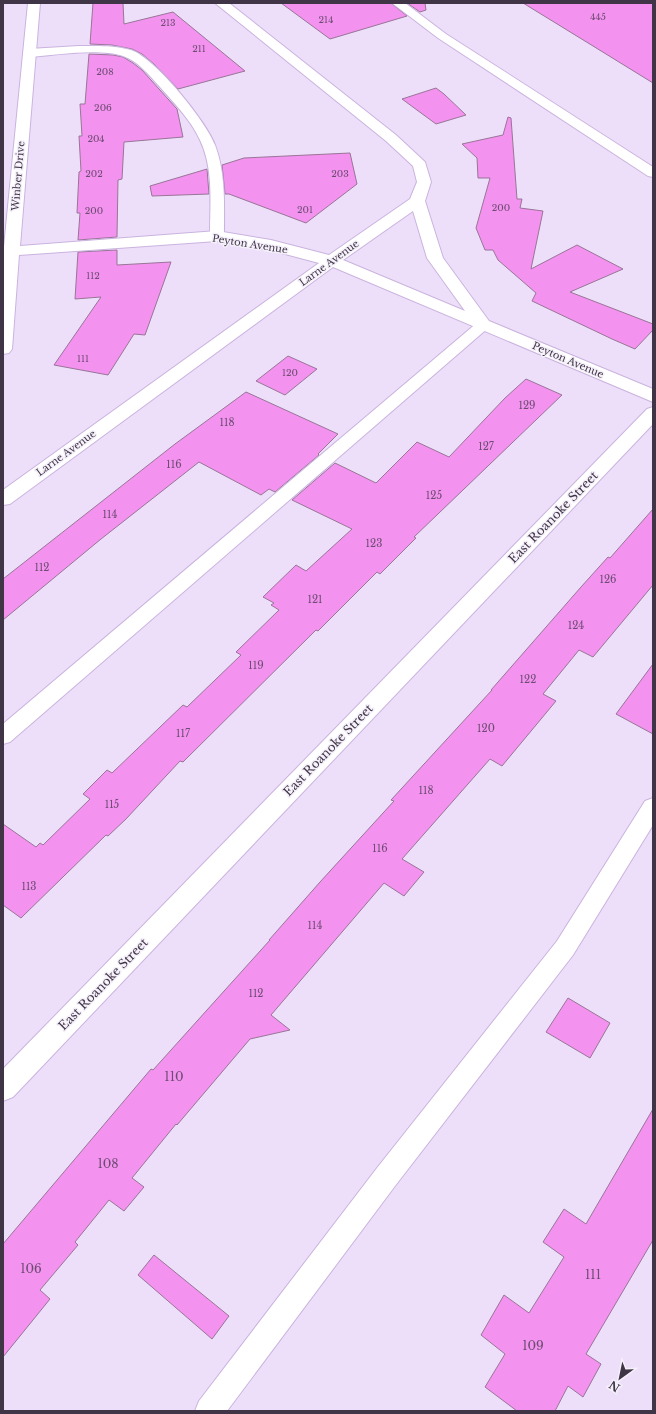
<svg xmlns="http://www.w3.org/2000/svg" width="656" height="1414" viewBox="0 0 656 1414" font-family="'Libre Baskerville',serif">
	<rect width="100%" height="100%" fill="#eddffa"/>
	<!-- building -->
	<g fill="#f392ef" stroke="#997597">
		<polygon points="93,3 123,3 124,24 173,12 245,71 178,89 154,64 142,54 132,49 112,45 90,44"/>
		<polygon points="281,3 391,3 407,16 330,39"/>
		<polygon points="407,3 425,3 426,10 420,12"/>
		<polygon points="523,3 653,3 653,83 593,46"/>
		<polygon points="89,54 113,55 123,57 133,63 142,70 177,109 183,137 124,142 122,179 118,180 117,237 78,240 80,213 77,213 79,172 81,171 79,136 82,136 80,104 85,104"/>
		<polygon points="436,88 444,94 466,115 436,124 402,99"/>
		<polygon points="508,117 511,118 517,199 522,199 520,208 543,211 531,269 577,245 623,269 570,292 653,324 653,330 635,349 612,339 532,301 536,293 498,260 493,250 485,250 476,228 490,178 478,178 477,158 462,144 503,135"/>
		<polygon points="350,153 357,184 306,223 229,194 225,194 222,165 244,158"/>
		<polygon points="207,169 209,194 152,196 150,186"/>
		<polygon points="117,250 117,265 171,262 145,335 134,334 108,375 54,365 101,297 75,299 78,252"/>
		<polygon points="288,356 317,369 285,395 256,381"/>
		<polygon points="526,379 562,395 414,537 416,538 380,574 377,572 318,631 316,630 183,762 180,761 126,819 108,836 106,835 21,918 3,905 3,824 36,847 40,843 43,845 90,799 83,794 107,770 112,773 183,705 187,707 241,655 236,652 279,610 271,605 274,603 263,597 296,565 306,571 352,529 292,500 335,463 376,483 417,442 449,457 505,398"/>
		<polygon points="246,392 338,434 318,454 319,455 275,492 269,489 261,495 199,462 101,539 3,620 3,579 175,444"/>
		<polygon points="653,509 653,585 593,657 579,650 543,694 556,701 502,766 490,759 402,859 424,872 404,896 384,883 271,1015 290,1030 250,1039 177,1125 176,1124 132,1178 144,1187 124,1211 109,1200 75,1242 78,1245 40,1290 50,1299 3,1357 3,1244 151,1069 153,1070 270,940 269,940 320,882 394,801 391,800 492,690 491,690 581,587 608,557 610,558"/>
		<polygon points="653,664 653,734 616,714"/>
		<polygon points="568,998 610,1023 590,1058 546,1032"/>
		<polygon points="653,1109 653,1240 586,1354 601,1364 583,1397 568,1386 555,1411 517,1411 485,1387 505,1354 481,1335 504,1295 529,1313 564,1257 543,1242 564,1209 586,1224"/>
		<polygon points="154,1255 229,1316 212,1339 138,1275"/>
	</g>
	<g fill="none" stroke-linecap="round" stroke-linejoin="round">
		<defs>
			<g id="service">
				<polygon points="392,3 405,3 446,34 653,167 653,177 648,176 438,38"/>
				<path d="M79,46C96,46 114,45 131,50C155,58 206,121 215,145C226,174 224,206 224,236L222,239L217,240L212,239L210,236C210,205 214,169 200,140C191,120 174,103 160,87C149,75 138,61 123,56C99,48 55,55 29,57L25,55L23,53L25,51L29,49Z"/>
				<polygon points="483,320 488,322 491,325 488,328 10,742 3,744 3,724 478,322"/>
				<polygon points="653,798 653,825 573,955 395,1186 227,1411 195,1411 199,1401 377,1168 557,941 645,801"/>
			</g>
			<g id="minor">
				<path d="M28,3H40L20,246L217,231L271,240L329,255L410,199L417,182L413,166L386,141L215,3H229L396,135L425,162L431,182L425,201L443,258L489,321L653,389V402L333,267L10,504L3,505V490L319,263L270,250L217,241L19,255L12,349L9,353L3,354V247H4ZM413,211L427,258L465,311L343,260Z"/>
				<polygon points="653,407 653,424 13,1097 3,1101 3,1069 647,409"/>
			</g>
		</defs>
		<!-- service casing -->
		<use href="#service" stroke="#cab3de" stroke-width="2"/>
		<!-- minor casing -->
		<use href="#minor" stroke="#cab3de" stroke-width="2"/>
		<!-- service -->
		<use href="#service" fill="#fff" fill-rule="evenodd"/>
		<!-- minor -->
		<use href="#minor" fill="#fff" fill-rule="evenodd"/>
	</g>
	<g text-anchor="middle" dominant-baseline="central" stroke-width="3" stroke-linejoin="round" paint-order="stroke">
		<!-- far-number labels -->
		<g font-size="9" fill="#6c4c71">
			<text x="598" y="16">445</text>
			<text x="326" y="19">214</text>
			<text x="168" y="22">213</text>
			<text x="199" y="48">211</text>
			<text x="105" y="71">208</text>
			<text x="103" y="107">206</text>
			<text x="96" y="138">204</text>
			<text x="94" y="173">202</text>
			<text x="340" y="173">203</text>
			<text x="501" y="207">200</text>
			<text x="305" y="209">201</text>
			<text x="94" y="210">200</text>
			<text x="93" y="275">112</text>
			<text x="83" y="358">111</text>
			<text x="290" y="372">120</text>
		</g>
		<!-- far-street labels -->
		<g font-size="10" fill="#3f3547" stroke="#f5f0f9">
			<text transform="translate(18 176) rotate(-85)">Winber Drive</text>
			<text transform="translate(250 244) rotate(9)">Peyton Avenue</text>
			<text transform="translate(329 263) rotate(-36)">Larne Avenue</text>
			<text transform="translate(568 360) rotate(23)">Peyton Avenue</text>
			<text transform="translate(66 453) rotate(-36)">Larne Avenue</text>
		</g>
		<!-- number labels -->
		<g font-size="10" fill="#6c4c71">
			<text x="527" y="405">129</text>
			<text x="227" y="422">118</text>
			<text x="486" y="446">127</text>
			<text x="174" y="464">116</text>
			<text x="434" y="495">125</text>
			<text x="110" y="514">114</text>
			<text x="374" y="543">123</text>
			<text x="42" y="567">112</text>
			<text x="608" y="579">126</text>
			<text x="315" y="599">121</text>
			<text x="576" y="625">124</text>
			<text x="256" y="665">119</text>
			<text x="528" y="679">122</text>
			<text x="486" y="728">120</text>
			<text x="183" y="733">117</text>
			<text x="426" y="790">118</text>
			<text x="112" y="804">115</text>
			<text x="380" y="848">116</text>
			<text x="29" y="886">113</text>
			<text x="315" y="925">114</text>
			<text x="256" y="993">112</text>
		</g>
		<!-- street labels -->
		<g font-size="12" fill="#3f3547" stroke="#f5f0f9">
			<text transform="translate(553 517) rotate(-46)">East Roanoke Street</text>
			<text transform="translate(328 750) rotate(-46)">East Roanoke Street</text>
			<text transform="translate(103 984) rotate(-46)">East Roanoke Street</text>
		</g>
		<!-- near-number labels -->
		<g font-size="12" fill="#6c4c71">
			<text x="174" y="1076">110</text>
			<text x="108" y="1163">108</text>
			<text x="31" y="1268">106</text>
			<text x="593" y="1274">111</text>
			<text x="533" y="1345">109</text>
		</g>
	</g>
	<!-- border -->
	<rect width="656" height="1414" fill="none" stroke="#3f3547" stroke-width="8"/>
	<!-- north arrow -->
	<g transform="translate(620 1378) rotate(213)" stroke="#f5f0f9" stroke-width="3" paint-order="stroke">
	<path d="M0-3L7 15L0 10L-7 15Z" fill="#3f3547"/>
	<text y="-6" font-size="11" font-weight="bold" text-anchor="middle" fill="#3f3547">N</text>
	</g>
</svg>
